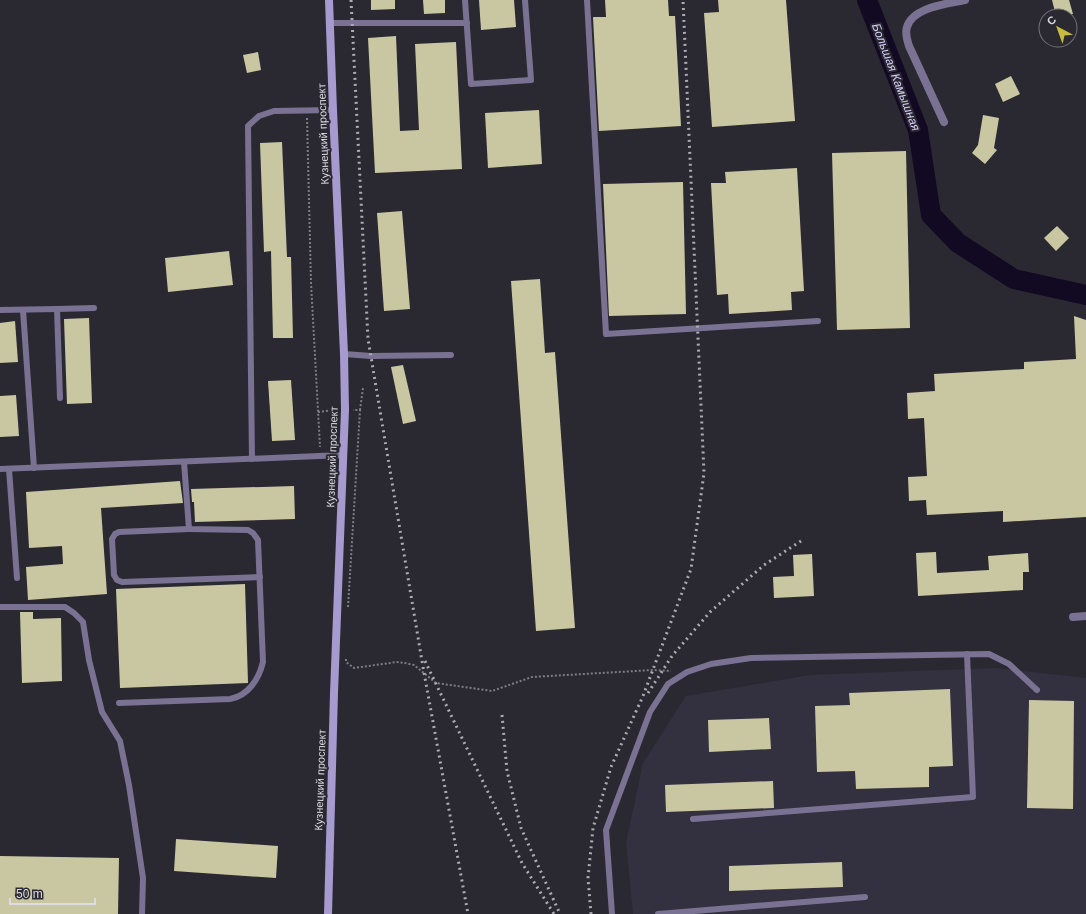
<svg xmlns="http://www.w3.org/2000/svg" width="1086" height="914" viewBox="0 0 1086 914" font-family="Arial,sans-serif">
	<rect width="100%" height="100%" fill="#2a2932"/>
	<!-- built -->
	<polygon fill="#333040" points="995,668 1086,678 1086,914 633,914 626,843 643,763 686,696 810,675"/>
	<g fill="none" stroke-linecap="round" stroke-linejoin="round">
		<!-- river -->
		<polyline stroke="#120a23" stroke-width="20" points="867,0 918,130 931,215 958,243 1014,279 1086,295"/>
	</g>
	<!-- building -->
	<g fill="#c9c7a1">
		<polygon points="371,0 395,0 395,9 371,10"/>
		<polygon points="423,0 445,0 445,13 424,14"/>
		<polygon points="479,0 514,0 516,27 481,30"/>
		<polygon points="605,0 668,0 669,16 675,16 681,126 599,131 593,17 606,17"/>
		<polygon points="718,0 786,0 795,121 712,127 704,13 719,12"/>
		<polygon points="1052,0 1069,0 1073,14 1064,16 1056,16"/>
		<polygon points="396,36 400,131 419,130 415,44 456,42 462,169 375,173 368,38"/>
		<polygon points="258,52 261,70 247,73 243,55"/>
		<polygon points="1011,76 1020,94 1003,102 995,84"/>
		<polygon points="539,110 542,164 488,168 485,113"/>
		<polygon points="983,115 999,118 994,148 997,150 985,164 972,153 978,145"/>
		<polygon points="282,142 287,257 291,257 293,338 273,338 271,251 264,252 260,143"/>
		<polygon points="906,151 910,328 837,330 832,153"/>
		<polygon points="797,168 804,291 791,292 792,310 729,314 728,294 717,295 711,183 726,183 725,172"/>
		<polygon points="683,182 686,314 609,316 603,184"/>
		<polygon points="402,211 410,309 384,311 377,213"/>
		<polygon points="1057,226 1069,238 1056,251 1044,238"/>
		<polygon points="229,251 233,285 168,292 165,258"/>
		<polygon points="540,279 545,353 555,352 575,628 536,631 511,281"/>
		<polygon points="1074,316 1086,320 1086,517 1003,522 1003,511 927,515 926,500 909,501 908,477 927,476 924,418 908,419 907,393 935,391 934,374 1024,369 1024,362 1076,359"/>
		<polygon points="89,318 92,403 67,404 64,319"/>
		<polygon points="15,321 18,362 0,363 0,323"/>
		<polygon points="403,365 416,421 403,424 391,367"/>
		<polygon points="291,380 295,440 272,441 268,381"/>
		<polygon points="16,395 19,436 0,437 0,396"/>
		<polygon points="180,481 183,503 101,508 107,594 28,600 26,567 63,564 62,546 29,548 26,492"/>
		<polygon points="294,486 295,519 195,522 194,502 192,502 191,489"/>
		<polygon points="936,552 937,573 989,570 988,556 1028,553 1029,572 1023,572 1023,590 918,596 916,553"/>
		<polygon points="812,554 814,596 774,598 773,577 794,576 793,555"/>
		<polygon points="245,584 248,683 120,688 116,589"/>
		<polygon points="20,612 33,612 33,619 61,618 62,681 22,683"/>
		<polygon points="950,689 953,766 929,767 929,787 856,789 855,771 817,772 815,706 850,705 849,693"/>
		<polygon points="1029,700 1074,701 1073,809 1027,808"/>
		<polygon points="769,718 771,749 709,752 708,720"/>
		<polygon points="773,781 774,808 666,812 665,785"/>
		<polygon points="176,839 278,846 276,878 174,871"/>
		<polygon points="0,856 119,858 118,914 0,914"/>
		<polygon points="842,862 843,887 729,891 729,866"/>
	</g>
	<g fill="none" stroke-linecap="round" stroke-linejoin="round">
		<!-- path -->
		<g stroke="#7e7d84" stroke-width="2" stroke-dasharray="2 2" stroke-linecap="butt">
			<polyline points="307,118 311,283 320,447"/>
			<polyline points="360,410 363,388"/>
			<polyline points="318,412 335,410"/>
			<polyline points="348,607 360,410 353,410"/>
			<polyline points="346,659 346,662 354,668 397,662 405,663 414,665 436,683 492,691 532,677 653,670 671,671"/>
		</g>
		<!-- lane -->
		<g stroke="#797292" stroke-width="6">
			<polyline points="465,0 471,84 531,80 525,0"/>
			<polyline points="587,0 606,334 818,321"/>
			<polyline points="330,23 467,23"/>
			<polyline points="0,310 57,309"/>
			<polyline points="23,310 34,468"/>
			<polyline points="344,354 371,356 451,355"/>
			<polyline points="60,398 57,309 94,308"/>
			<polyline points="252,459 248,126 259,116 274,111 333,110"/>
			<polyline points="0,469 343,455"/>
			<polyline points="9,469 17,578"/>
			<polyline points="189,529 119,532 115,534 112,539 114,575 117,580 122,582 260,577"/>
			<polyline points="0,607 65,607 74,613 83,622 89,660 102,712 120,741 129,785 143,878 142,914"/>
			<path d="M119,703L230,699C248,696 259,679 263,662L258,540L253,533L248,530L189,529L184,462"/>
			<polyline points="693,819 973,797 967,654"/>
			<polyline points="612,914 606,830 650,712 668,684 687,672 711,664 751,658 989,654 1009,664 1037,690"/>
			<polyline points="658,914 865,897"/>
		</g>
		<!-- street -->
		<g stroke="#797292" stroke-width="8">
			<path d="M944,122L909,46C907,40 905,33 907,27C913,7 947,4 965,0"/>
			<polyline points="1073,617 1086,616"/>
		</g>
		<!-- secondary -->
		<polyline stroke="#a59bce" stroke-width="8" points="328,914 334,693 345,410 344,354 333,110 329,0"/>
		<!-- rail -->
		<g stroke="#acabb2" stroke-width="3" stroke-dasharray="2 4" stroke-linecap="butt">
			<polyline points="351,0 368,339 423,667 468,914"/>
			<polyline points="425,661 522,863 554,914"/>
			<polyline points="648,693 672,656 710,612 764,565 801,541"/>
			<polyline points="502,715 507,771 521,828 560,914"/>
			<polyline points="591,914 588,878 593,828 611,767 643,696 691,569 704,473 683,0"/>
		</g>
	</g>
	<g text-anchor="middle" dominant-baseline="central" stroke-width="4" stroke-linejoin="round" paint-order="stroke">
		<!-- street labels -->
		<g font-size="11" fill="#dddce2" stroke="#2a2932">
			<text transform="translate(323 134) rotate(-92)">Кузнецкий проспект</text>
			<text transform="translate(332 457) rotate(-88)">Кузнецкий проспект</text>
			<text transform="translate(320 780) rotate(-88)">Кузнецкий проспект</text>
		</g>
		<!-- water labels -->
		<g font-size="12" font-style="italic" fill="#d8cffd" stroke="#2a2932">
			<text transform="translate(896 77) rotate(69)">Большая Камышная</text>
		</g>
	</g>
	<!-- north arrow -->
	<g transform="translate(1058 28) rotate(319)"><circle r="19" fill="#2a2932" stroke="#727178"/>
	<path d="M0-3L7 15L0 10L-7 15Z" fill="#c6bc3d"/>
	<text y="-6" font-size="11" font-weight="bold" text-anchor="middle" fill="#dddce2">С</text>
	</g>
	<!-- scale -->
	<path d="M10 898v6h85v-6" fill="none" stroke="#dddce2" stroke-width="2"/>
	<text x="16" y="898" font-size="12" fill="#dddce2" stroke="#2a2932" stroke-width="3" paint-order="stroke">50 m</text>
</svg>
